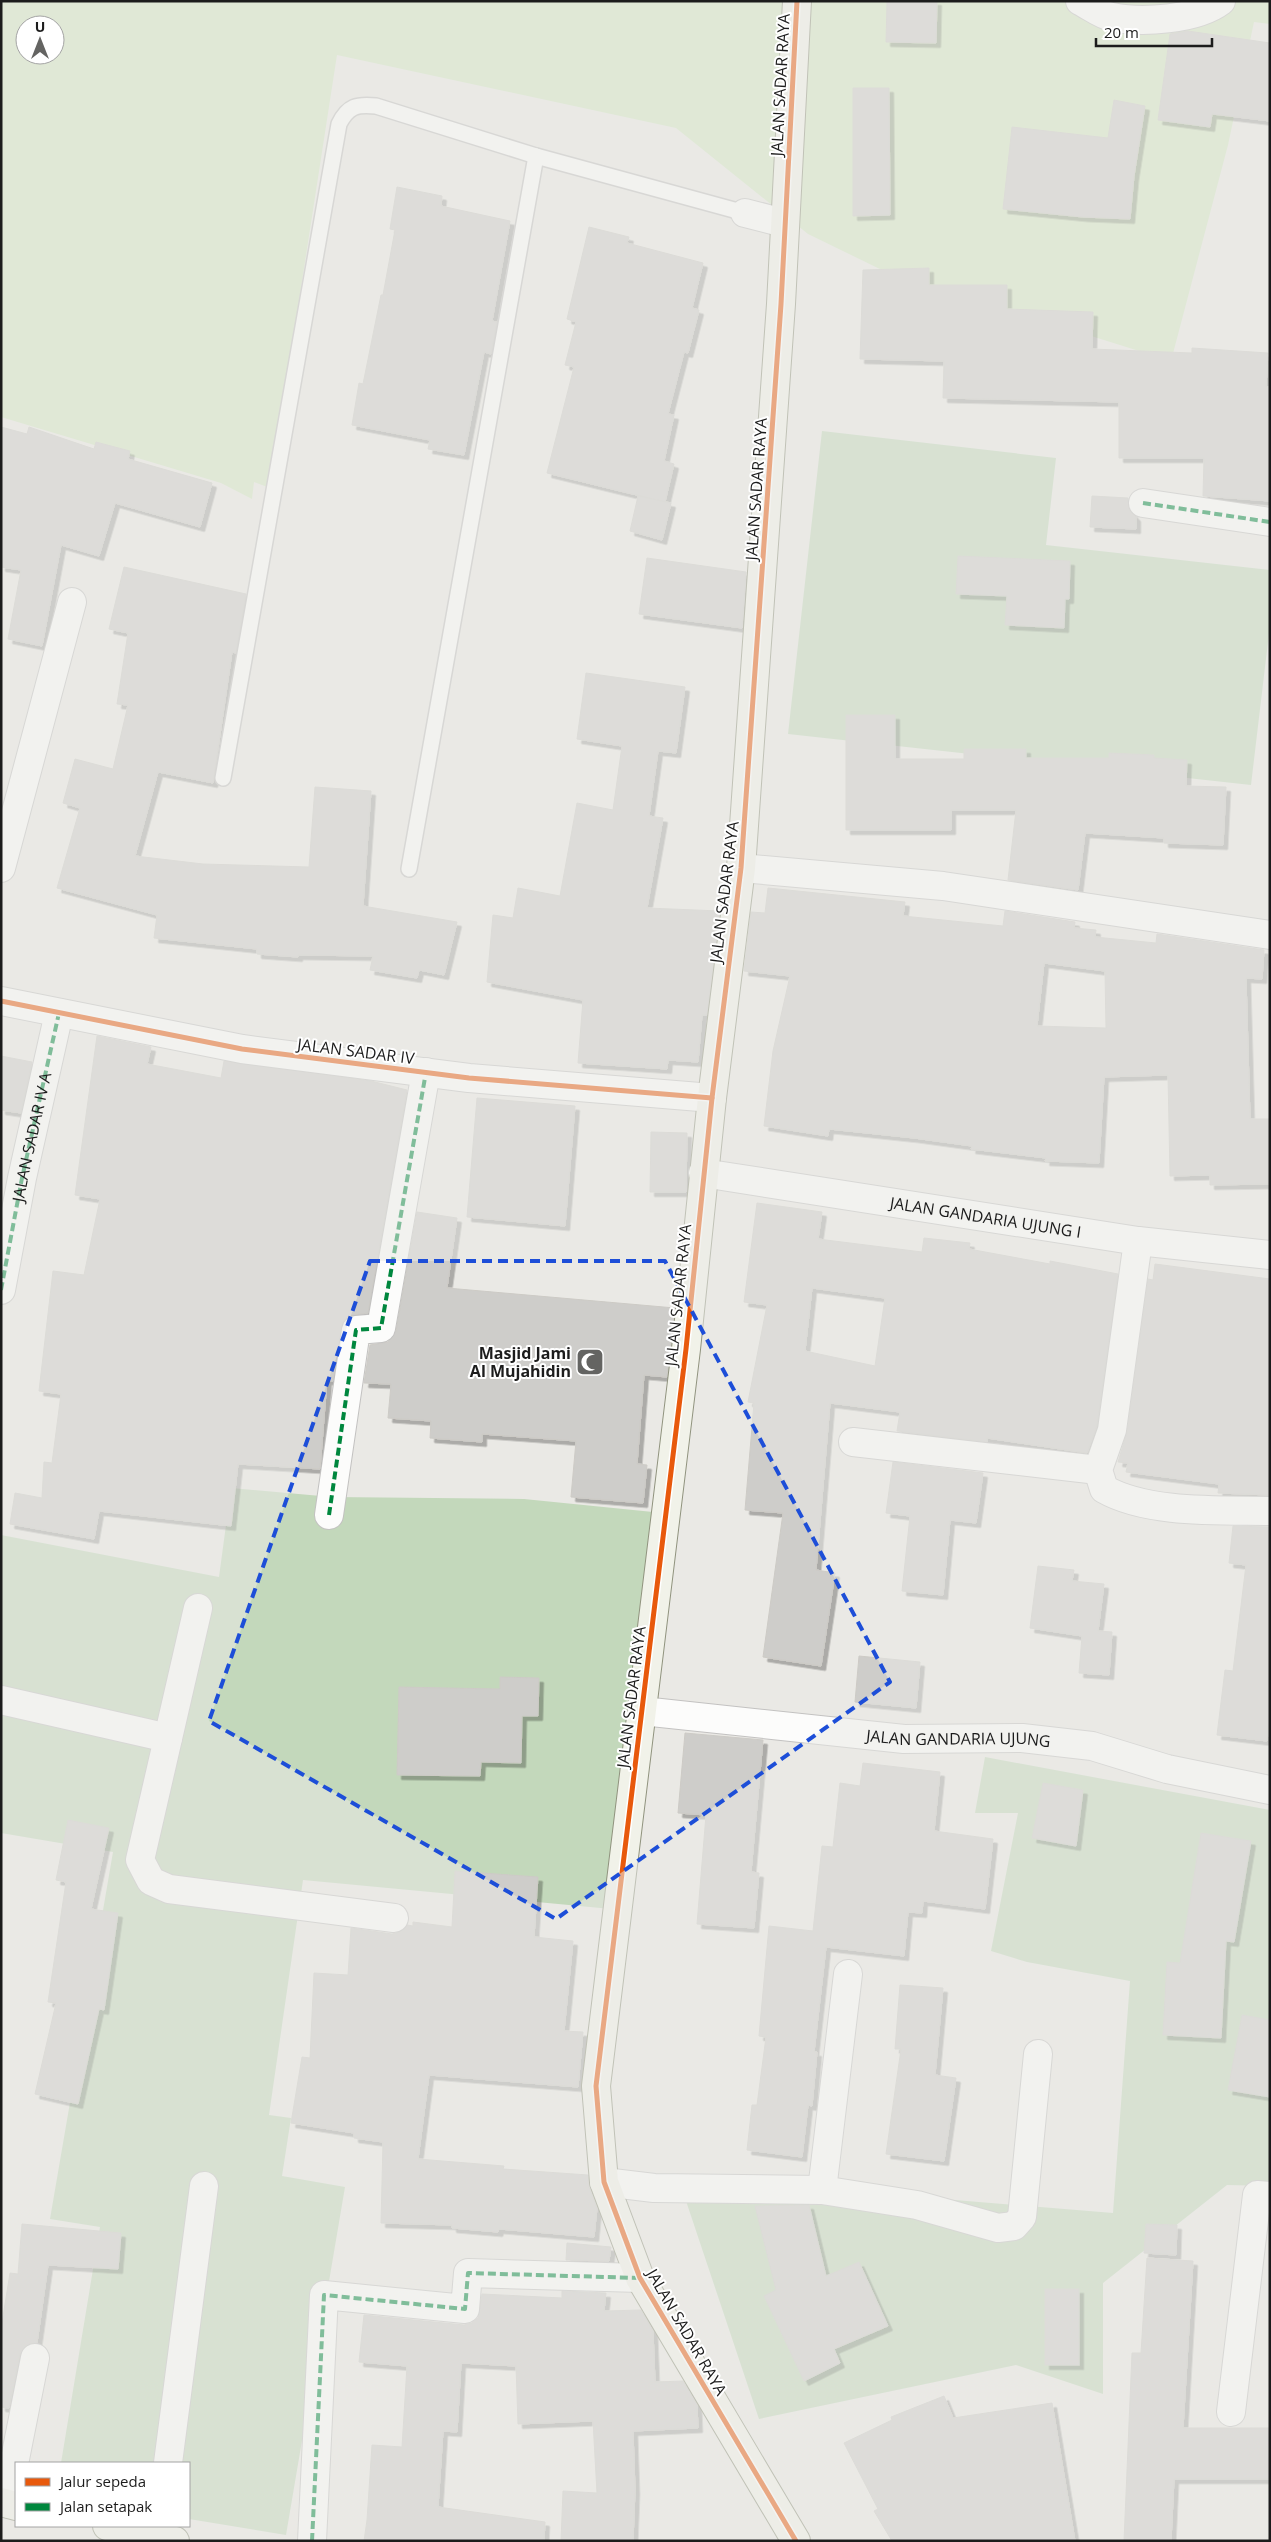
<svg xmlns="http://www.w3.org/2000/svg" width="1271" height="2542" viewBox="0 0 1271 2542" font-family="'Open Sans',sans-serif">
	<defs>
		<filter id="shadow"><feDropShadow dx="4.5" dy="4.5" stdDeviation="0" flood-color="#0004"/></filter>
	</defs>
	<rect width="100%" height="100%" fill="#eae9e5"/>
	<!-- grass -->
	<path fill="#d5e7c4" fill-rule="evenodd" d="M1,1H1270V24L1254,22L1228,145L1171,361L886,272L808,234L676,128L337,55L270,488L254,482L252,499L221,483L1,417ZM25,25H55V55H25Z"/>
	<!-- forest -->
	<g fill="#c3d8bb">
		<polygon points="822,431 1056,458 1046,545 1270,570 1270,625 1251,785 788,734"/>
		<polygon points="231,1488 332,1497 524,1499 653,1512 611,1909 303,1880 269,2115 291,2118 282,2176 345,2187 286,2535 189,2519 189,2463 61,2463 100,2227 50,2219 113,1852 1,1833 1,1535 219,1577"/>
		<polygon points="985,1757 1270,1810 1270,2186 1227,2185 1103,2283 1103,2394 1016,2365 759,2419 678,2177 1113,2213 1130,1981 1027,1962 991,1951 1018,1813 975,1813"/>
	</g>
	<!-- building -->
	<g fill="#cecdca" stroke="#cdcbc6" fill-rule="evenodd" filter="url(#shadow)">
		<polygon points="887,1 937,1 936,43 886,42"/>
		<polygon points="1188,31 1270,43 1270,121 1212,114 1210,127 1158,120 1170,34"/>
		<polygon points="853,88 889,88 890,215 853,216"/>
		<polygon points="1114,100 1145,106 1134,176 1130,219 1083,217 1003,209 1012,127 1108,138"/>
		<polygon points="397,187 442,196 441,206 510,221 492,321 497,322 491,354 484,352 464,455 428,449 430,440 352,425 359,383 363,384 381,295 383,295 395,230 390,229"/>
		<polygon points="589,227 629,237 627,243 703,263 692,308 699,310 688,353 684,352 668,414 674,415 664,461 674,464 665,502 547,473 574,367 565,365 576,322 567,319"/>
		<polygon points="929,268 929,285 1007,285 1007,309 1093,312 1092,349 1192,353 1192,348 1268,353 1266,387 1270,387 1270,501 1203,496 1204,458 1119,458 1119,402 943,398 944,361 860,359 863,270"/>
		<polygon points="1,427 27,434 29,427 94,449 96,442 130,451 128,459 212,483 200,527 115,503 99,556 61,545 42,646 8,639 21,570 1,567"/>
		<polygon points="638,496 671,503 662,540 630,531"/>
		<polygon points="1092,496 1128,498 1129,509 1136,517 1136,529 1090,527"/>
		<polygon points="958,556 1070,561 1069,599 1065,599 1064,628 1005,625 1007,596 956,594"/>
		<polygon points="647,558 746,572 742,628 639,614"/>
		<polygon points="124,567 246,594 236,653 232,652 213,783 158,772 135,856 203,864 309,867 315,787 371,791 363,906 457,922 444,975 419,970 417,978 370,970 373,956 298,955 298,957 257,954 257,949 154,938 157,915 57,888 80,808 63,803 75,759 113,769 128,705 117,704 128,633 109,629"/>
		<polygon points="586,673 685,687 676,753 658,751 649,816 663,818 647,908 720,911 707,1015 702,1015 698,1062 668,1060 667,1069 578,1063 583,1000 487,982 493,915 513,918 518,888 560,896 577,803 613,810 622,746 577,739"/>
		<polygon points="846,715 895,715 895,759 964,759 964,749 1026,749 1026,758 1109,758 1109,753 1154,755 1154,758 1187,760 1186,786 1226,787 1223,845 1164,843 1164,838 1085,833 1078,890 1008,880 1016,810 951,810 951,830 846,830"/>
		<path d="M768,888L905,902L903,916L1003,926L1005,911L1075,922L1074,928L1096,930L1095,937L1156,943L1157,934L1264,950L1262,979L1246,978L1250,1119H1270V1184L1210,1185V1175L1170,1176L1168,1075L1104,1077L1099,1163L1045,1161L1046,1158L971,1149L972,1146L914,1138L829,1129L828,1136L764,1126L773,1051L790,976L744,971L751,912L765,913ZM1044,963L1105,971L1106,1028L1037,1026Z"/>
		<polygon points="97,1036 151,1047 147,1064 221,1078 224,1061 371,1081 407,1090 368,1313 348,1316 343,1322 333,1381 327,1380 320,1469 238,1464 231,1526 99,1511 94,1539 10,1524 15,1493 42,1498 44,1462 52,1463 61,1394 39,1391 53,1271 84,1275 100,1199 75,1195"/>
		<polygon points="1,1056 32,1062 21,1113 1,1110"/>
		<polygon points="477,1098 575,1106 565,1226 467,1217"/>
		<polygon points="651,1132 687,1133 686,1192 650,1192"/>
		<path d="M757,1203L822,1212L818,1239L922,1252L924,1238L970,1243L969,1249L1050,1264V1261L1118,1274L1097,1426L1087,1453L987,1438V1442L897,1431L900,1412L830,1403L816,1570L835,1573L821,1666L763,1657L783,1513L745,1510L754,1403L748,1402L767,1305L744,1302ZM812,1288L885,1298L875,1366L805,1351Z"/>
		<polygon points="417,1212 457,1218 447,1288 675,1308 667,1377 644,1375 637,1464 647,1465 643,1503 571,1497 576,1441 482,1434 482,1442 430,1438 431,1421 388,1418 391,1384 364,1383 370,1345 388,1342 396,1331"/>
		<polygon points="1155,1264 1270,1279 1270,1495 1218,1493 1219,1484 1126,1472 1128,1463 1118,1462 1127,1432 1148,1279 1153,1280"/>
		<polygon points="893,1462 983,1473 976,1523 950,1520 943,1595 902,1591 910,1516 886,1513"/>
		<polygon points="1233,1526 1270,1527 1270,1720 1267,1741 1217,1735 1225,1670 1233,1671 1246,1565 1229,1563"/>
		<polygon points="1038,1566 1074,1570 1072,1581 1104,1584 1098,1631 1112,1632 1109,1675 1079,1673 1082,1636 1030,1628"/>
		<polygon points="859,1656 920,1662 916,1708 855,1702"/>
		<polygon points="500,1677 539,1678 538,1716 522,1716 521,1763 481,1762 480,1776 397,1775 399,1687 500,1689"/>
		<polygon points="685,1733 763,1740 751,1872 759,1873 754,1928 697,1924 706,1815 678,1813"/>
		<polygon points="863,1763 940,1772 934,1831 993,1839 985,1909 923,1901 922,1913 908,1912 904,1956 826,1947 814,2052 817,2052 812,2106 808,2105 802,2157 747,2150 752,2105 757,2105 766,2037 759,2036 769,1926 813,1931 822,1846 833,1847 840,1783 860,1786"/>
		<polygon points="1043,1783 1083,1790 1076,1846 1032,1838"/>
		<polygon points="68,1820 109,1828 91,1909 118,1913 104,2010 99,2009 78,2104 35,2094 56,2003 48,2002 66,1882 56,1880"/>
		<polygon points="1201,1833 1251,1841 1234,1942 1226,1941 1221,2038 1163,2035 1167,1962 1180,1963"/>
		<polygon points="455,1871 538,1877 534,1937 573,1941 564,2031 583,2032 578,2087 429,2075 418,2159 504,2166 503,2169 588,2175 589,2187 597,2208 594,2237 499,2229 498,2232 452,2228 452,2225 381,2223 383,2142 354,2138 354,2133 291,2123 302,2057 310,2058 314,1973 348,1975 351,1928 392,1934 400,1932 407,1925 413,1926 413,1922 452,1927"/>
		<polygon points="900,1985 943,1988 935,2075 956,2078 944,2161 886,2154 901,2049 895,2049"/>
		<polygon points="1242,2015 1270,2020 1270,2097 1228,2090"/>
		<polygon points="809,2205 826,2276 859,2262 888,2326 834,2349 840,2363 804,2381 764,2296 776,2290 755,2206"/>
		<polygon points="22,2224 121,2233 118,2269 48,2265 37,2343 29,2344 20,2354 9,2408 1,2407 1,2329 10,2273 18,2274"/>
		<polygon points="1146,2224 1177,2225 1176,2255 1144,2253"/>
		<polygon points="567,2243 611,2247 609,2261 566,2260"/>
		<polygon points="1147,2258 1193,2261 1183,2428 1270,2428 1270,2479 1174,2479 1171,2541 1124,2541 1132,2353 1141,2353"/>
		<rect x="1045" y="2289" width="34" height="76"/>
		<polygon points="562,2291 606,2293 604,2311 641,2310 653,2331 655,2382 683,2381 697,2405 698,2428 633,2431 635,2490 633,2541 561,2541 563,2491 597,2493 593,2421 518,2424 516,2366 461,2363 457,2432 443,2431 438,2507 545,2522 544,2541 364,2541 367,2520 372,2445 402,2447 407,2366 359,2362 364,2315 464,2325 472,2323 478,2318 482,2294 562,2298"/>
		<polygon points="944,2396 953,2418 1052,2403 1075,2541 892,2541 874,2511 878,2509 844,2443 892,2420 891,2417"/>
	</g>
	<g fill="none" stroke-linecap="round" stroke-linejoin="round">
		<defs>
			<g id="lane">
				<path d="M223,778L339,124C348,106 357,104 376,106L536,156L745,213"/>
				<polyline points="409,869 536,156"/>
			</g>
			<g id="street">
				<path d="M1080,1C1090,6 1101,15 1112,17C1141,23 1196,20 1221,1"/>
				<polyline points="745,213 784,223"/>
				<polyline points="1143,503 1270,522"/>
				<polyline points="1,868 72,602"/>
				<polyline points="741,868 943,886 1270,935"/>
				<polyline points="1,1001 242,1049 469,1078 712,1098"/>
				<path id="s1" d="M703,1173L1138,1241L1270,1255"/>
				<path d="M1138,1241L1112,1430L1098,1470L1104,1489C1148,1514 1220,1510 1270,1511"/>
				<polyline points="1,1290 22,1178 59,1013"/>
				<polyline points="853,1442 1098,1470"/>
				<polyline points="329,1515 356,1330 381,1328 426,1072"/>
				<polyline points="198,1608 140,1860 151,1881 169,1889 394,1918"/>
				<polyline points="1,1700 168,1738"/>
				<path id="s2" d="M642,1711L904,1739L1022,1738L1092,1746L1167,1769L1270,1790"/>
				<polyline points="604,2182 654,2188 822,2190 917,2205 998,2228 1014,2226 1022,2217 1038,2054"/>
				<polyline points="822,2190 848,1974"/>
				<polyline points="1231,2412 1257,2195 1270,2196"/>
				<polyline points="168,2463 204,2186"/>
				<polyline points="10,2504 13,2469 35,2358"/>
				<polyline points="312,2541 324,2295 465,2309 468,2273 640,2278"/>
			</g>
			<g id="secondary">
				<polyline points="1,2502 16,2506"/>
				<polyline points="107,2526 175,2541"/>
				<polyline points="796,2541 640,2278 604,2182 596,2086 686,1349 712,1098 741,868 781,304 797,1"/>
			</g>
		</defs>
		<!-- lane casing -->
		<use href="#lane" stroke="#c3c2c1" stroke-width="18"/>
		<!-- street casing -->
		<use href="#street" stroke="#c3c2c1" stroke-width="30"/>
		<!-- secondary casing -->
		<use href="#secondary" stroke="#90937e" stroke-width="30"/>
		<!-- lane -->
		<use href="#lane" stroke="#fcfcfb" stroke-width="15"/>
		<!-- street -->
		<use href="#street" stroke="#fcfcfb" stroke-width="28"/>
		<!-- secondary -->
		<use href="#secondary" stroke="#f1f2e9" stroke-width="28"/>
		<!-- quiet -->
		<g stroke="#00873e" stroke-width="4" stroke-dasharray="8 4" stroke-linecap="butt">
			<polyline points="1143,503 1270,522"/>
			<path id="s3" d="M1,1290L22,1178L59,1013"/>
			<polyline points="329,1515 356,1330 381,1328 426,1072"/>
			<polyline points="312,2541 324,2295 465,2309 468,2273 640,2278"/>
		</g>
		<defs>
			<g id="cycleway">
				<polyline points="1,1001 242,1049 469,1078 712,1098"/>
				<polyline points="796,2541 640,2278 604,2182 596,2086 686,1349 712,1098 741,868 781,304 797,1"/>
			</g>
		</defs>
		<!-- cycleway casing -->
		<use href="#cycleway" stroke="#fff" stroke-width="8"/>
		<!-- cycleway -->
		<use href="#cycleway" stroke="#e8590c" stroke-width="5"/>
	</g>
	<!-- marked area -->
	<path d="M0 0H1271V2542H0ZM370,1261H665L890,1682L556,1919L209,1721Z" fill="#eae9e5" fill-opacity=".55" fill-rule="evenodd"/>
	<path fill="none" stroke="#1d4ed8" stroke-width="4" stroke-dasharray="10 6" stroke-linejoin="round" d="M370,1261H665L890,1682L556,1919L209,1721Z"/>
	<!-- icons -->
	<defs>
		<symbol id="mosque-square" viewBox="-11 -11 22 22"><rect x="-9" y="-9" width="18" height="18" rx="4" fill="#646462" stroke="#fff"/><path d="M3.5-4.9A6 6 0 1 0 3.5 4.9A5 5 0 1 1 3.5-4.9Z" fill="#fff"/></symbol>
	</defs>
	<g fill-rule="evenodd">
		<use href="#mosque-square" x="574" y="1346" width="32" height="32"/>
	</g>
	<g text-anchor="middle" dominant-baseline="central" stroke-width="4" stroke-linejoin="round" paint-order="stroke">
		<!-- street labels -->
		<g font-size="16" fill="#1c1c1c" stroke="#fff">
			<text transform="translate(780 85) rotate(-87)">JALAN SADAR RAYA</text>
			<text transform="translate(756 489) rotate(-86)">JALAN SADAR RAYA</text>
			<text transform="translate(724 892) rotate(-83)">JALAN SADAR RAYA</text>
			<text transform="translate(356 1051) rotate(7)">JALAN SADAR IV</text>
			<text stroke="none"><textPath href="#s3" startOffset="156">JALAN SADAR IV A</textPath></text>
			<text stroke="none"><textPath href="#s1" startOffset="286">JALAN GANDARIA UJUNG I</textPath></text>
			<text transform="translate(678 1295) rotate(-84)">JALAN SADAR RAYA</text>
			<text transform="translate(631 1697) rotate(-83)">JALAN SADAR RAYA</text>
			<text stroke="none"><textPath href="#s2" startOffset="318">JALAN GANDARIA UJUNG</textPath></text>
			<text transform="translate(687 2332) rotate(60)">JALAN SADAR RAYA</text>
		</g>
		<!-- poi labels -->
		<g font-size="16" font-weight="bold" fill="#1c1c1c" stroke="#fff" text-anchor="end">
			<text x="571" y="1353">Masjid Jami<tspan x="571" dy="18">Al Mujahidin</tspan></text>
		</g>
	</g>
	<!-- border -->
	<rect width="1271" height="2542" fill="none" stroke="#1c1c1c" stroke-width="5"/>
	<!-- legend -->
	<rect x="15" y="2462" width="175" height="65" fill="#ffffff" stroke="#a4a4a4"/>
	<rect x="25" y="2478" width="25" height="8" fill="#e8590c" stroke="#a4a4a4"/>
	<text x="60" y="2487" font-size="15" fill="#1c1c1c">Jalur sepeda</text>
	<rect x="25" y="2503" width="25" height="8" fill="#00873e" stroke="#a4a4a4"/>
	<text x="60" y="2512" font-size="15" fill="#1c1c1c">Jalan setapak</text>
	<!-- north arrow -->
	<g transform="translate(40 40)"><circle r="24" fill="#ffffff" stroke="#a4a4a4"/>
	<path d="M0-4L9 19L0 12L-9 19Z" fill="#646462"/>
	<text y="-8" font-size="14" font-weight="bold" text-anchor="middle" fill="#1c1c1c">U</text>
	</g>
	<!-- scale -->
	<path d="M1096 38v8h116v-8" fill="none" stroke="#1c1c1c" stroke-width="2.5"/>
	<text x="1104" y="38" font-size="15" fill="#1c1c1c" stroke="#ffffff" stroke-width="4" paint-order="stroke">20 m</text>
</svg>
